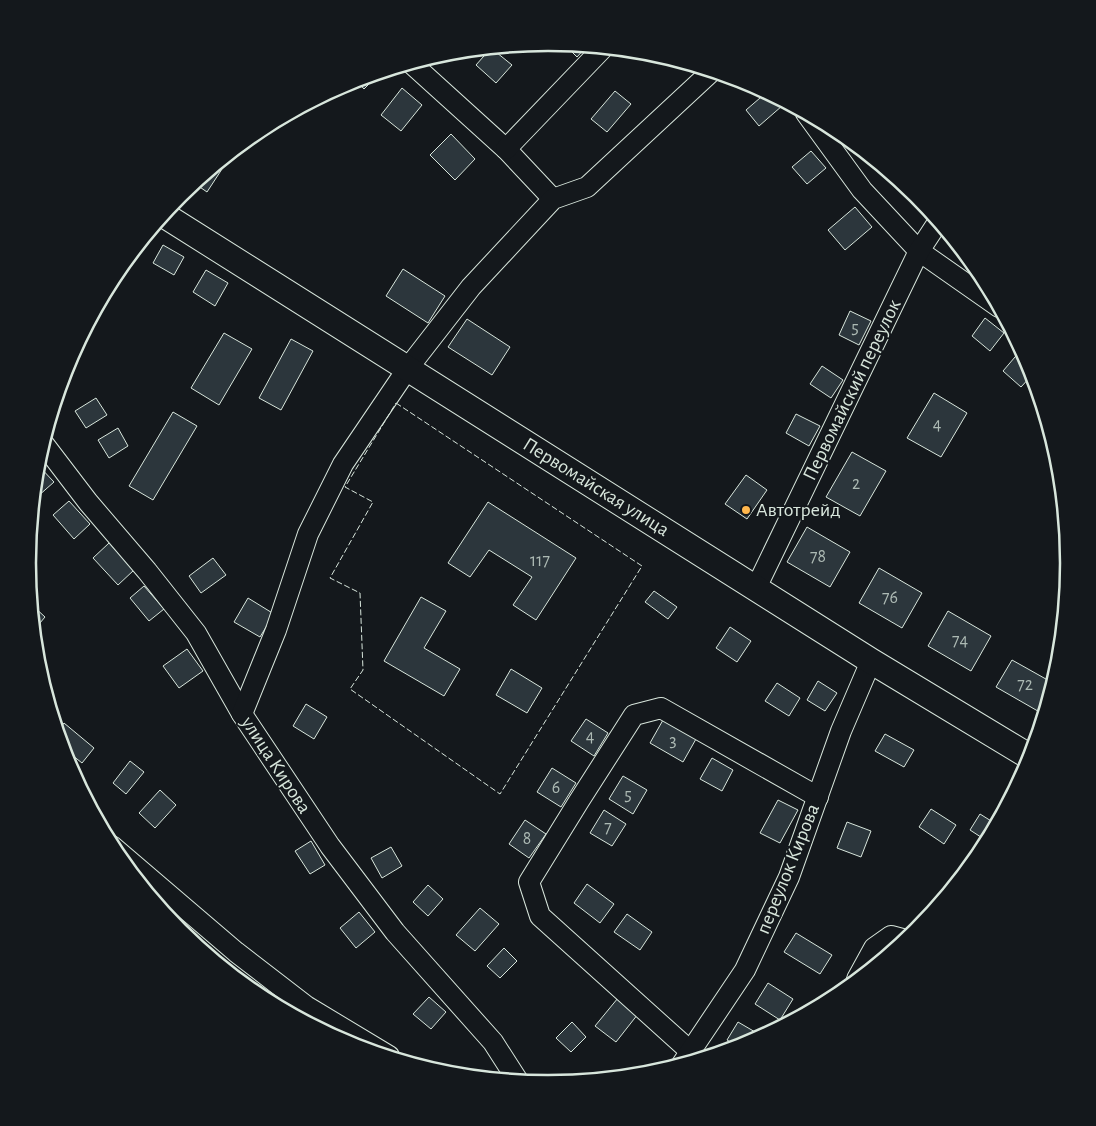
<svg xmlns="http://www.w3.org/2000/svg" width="1096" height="1126" viewBox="0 0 1096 1126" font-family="'Alegreya Sans',sans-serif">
	<rect width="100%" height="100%" fill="#14181c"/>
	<!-- building -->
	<g fill="#2c363c" stroke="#d8e6dc">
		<polygon points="564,44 587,46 577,57"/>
		<polygon points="491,48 512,65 496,83 476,65"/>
		<polygon points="380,73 364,89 356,80"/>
		<polygon points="402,88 422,105 401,131 381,115"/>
		<polygon points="615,91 631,104 607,132 591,119"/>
		<polygon points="767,92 773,96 782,106 759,126 746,110"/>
		<polygon points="451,134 475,159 455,180 430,155"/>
		<polygon points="811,151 826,168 807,184 792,167"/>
		<polygon points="216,165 222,169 207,192 194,183"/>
		<polygon points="855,207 872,227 845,250 828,230"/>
		<polygon points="163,245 184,257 174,275 153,263"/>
		<polygon points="403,269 445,296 428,323 386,296"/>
		<polygon points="206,270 228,283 215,306 193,292"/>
		<polygon points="850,311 871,321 859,345 839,335"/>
		<polygon points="985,318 1004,333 990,351 972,336"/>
		<polygon points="467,319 510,347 492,375 448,347"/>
		<polygon points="224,333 252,349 219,405 191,388"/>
		<polygon points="291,339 313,351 281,410 259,398"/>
		<polygon points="1021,350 1029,364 1032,375 1021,387 1003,371"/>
		<polygon points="822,366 843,380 831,398 810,384"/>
		<polygon points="934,393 967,413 941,457 907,438"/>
		<polygon points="96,398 107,415 86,428 75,411"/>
		<polygon points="173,412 197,426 153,500 129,486"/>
		<polygon points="796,414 820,426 809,446 786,433"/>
		<polygon points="118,428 128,446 109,458 98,440"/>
		<polygon points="852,452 886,471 860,516 826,497"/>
		<polygon points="37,464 54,482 37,497 34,495"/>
		<polygon points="746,475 767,490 747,519 725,504"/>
		<polygon points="69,501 90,524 74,539 53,515"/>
		<polygon points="488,502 576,558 536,620 513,605 532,577 489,550 470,577 448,563"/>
		<polygon points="807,527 850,552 830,587 787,562"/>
		<polygon points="109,543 134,570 118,585 93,558"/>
		<polygon points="213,558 226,575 201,593 189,576"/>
		<polygon points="879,568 922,593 902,628 859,603"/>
		<polygon points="144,586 164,609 149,621 130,598"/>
		<polygon points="654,591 677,607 668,619 645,602"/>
		<polygon points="421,597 446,611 424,648 460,669 444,696 384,661"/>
		<polygon points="248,598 274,614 260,637 234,622"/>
		<polygon points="32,605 45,617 34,630"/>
		<polygon points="948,611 991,636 971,671 928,646"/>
		<polygon points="730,627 751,641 737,662 716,648"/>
		<polygon points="187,649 203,671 179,688 163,666"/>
		<polygon points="1012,660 1053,683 1043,714 996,687"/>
		<polygon points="511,669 542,688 527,713 496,695"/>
		<polygon points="818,681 837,693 825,711 807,700"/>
		<polygon points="777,683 800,698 789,716 765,701"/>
		<polygon points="306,704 327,717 314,739 293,726"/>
		<polygon points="586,719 608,733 594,756 571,741"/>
		<polygon points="663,720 696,739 683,762 650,743"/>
		<polygon points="64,723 94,748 82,763 62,747 58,731"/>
		<polygon points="885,734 914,750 904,767 875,751"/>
		<polygon points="712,758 733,770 722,791 700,779"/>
		<polygon points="130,761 144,772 126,794 113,783"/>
		<polygon points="552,768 576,783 561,807 537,792"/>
		<polygon points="623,776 647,790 633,814 609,799"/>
		<polygon points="160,790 176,805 155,828 139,813"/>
		<polygon points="778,800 798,810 780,843 760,833"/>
		<polygon points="931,809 956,825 944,844 919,827"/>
		<polygon points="604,810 626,824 612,846 590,833"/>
		<polygon points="980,814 996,824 987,841 970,830"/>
		<polygon points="525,820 546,834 529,858 509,844"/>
		<polygon points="847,822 871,831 861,857 837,848"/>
		<polygon points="311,841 325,865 310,874 295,851"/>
		<polygon points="391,847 402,866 382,878 371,858"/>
		<polygon points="587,884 614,904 600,923 574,903"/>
		<polygon points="428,885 443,899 428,916 413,902"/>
		<polygon points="480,908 499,924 475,951 456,935"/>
		<polygon points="359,912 375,932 356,948 340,928"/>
		<polygon points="627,914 652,932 640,950 614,932"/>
		<polygon points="796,933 832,955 820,974 784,952"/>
		<polygon points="504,948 517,961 500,978 487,966"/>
		<polygon points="768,983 793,999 780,1020 755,1004"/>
		<polygon points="429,997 446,1012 431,1029 413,1014"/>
		<polygon points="618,998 638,1014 616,1042 595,1026"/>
		<polygon points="572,1022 586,1037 571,1052 556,1038"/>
		<polygon points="738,1022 762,1036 739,1047 727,1040"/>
	</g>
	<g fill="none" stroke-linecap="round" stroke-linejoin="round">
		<defs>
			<g id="minor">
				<polyline points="411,63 506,149 553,199"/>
				<polyline points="806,113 862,190 919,251 999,307"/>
				<polyline points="506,149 603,48"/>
				<polyline points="43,443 88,502 147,571 196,633 242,714 330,846 395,932 493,1042 518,1081"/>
				<polyline points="756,588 919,251 938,222"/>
				<polyline points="242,714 276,630 308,534 343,464 408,368 471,287 553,199 587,187 712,71"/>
				<polyline points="112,846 236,952 306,1006 389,1056"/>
				<polyline points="857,979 874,948 891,936 906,940"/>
				<polyline points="690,1051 540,916 529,882 579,801 634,715 661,708 818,797"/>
				<polyline points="682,1064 745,970 789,877 841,731 871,661"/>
			</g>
			<polyline id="major" points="164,215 871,661 1030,757"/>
		</defs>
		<!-- minor casing -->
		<use href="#minor" stroke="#d8e6dc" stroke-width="22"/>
		<!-- major casing -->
		<use href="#major" stroke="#d8e6dc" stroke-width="27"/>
		<!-- minor -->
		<use href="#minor" stroke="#14181c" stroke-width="20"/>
		<!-- major -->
		<use href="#major" stroke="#14181c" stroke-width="25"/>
		<!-- fence -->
		<polygon stroke="#d8e6dc" stroke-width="1" stroke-dasharray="6 2.5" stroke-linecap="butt" points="396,403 642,566 500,794 350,689 363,670 360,593 330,578 373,502 345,487"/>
	</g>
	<!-- markers -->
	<circle fill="#ffb74d" stroke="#14181c" stroke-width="2" cx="746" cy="510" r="5"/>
	<g text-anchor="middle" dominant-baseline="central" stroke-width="4" stroke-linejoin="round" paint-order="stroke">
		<!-- number labels -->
		<g font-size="18" fill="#adbab4">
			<text x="855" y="328">5</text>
			<text x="937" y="425">4</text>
			<text x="856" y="484">2</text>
			<text x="818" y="557">78</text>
			<text x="540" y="561">117</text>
			<text x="890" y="598">76</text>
			<text x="960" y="641">74</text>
			<text x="1025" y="685">72</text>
			<text x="590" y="737">4</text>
			<text x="673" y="741">3</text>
			<text x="556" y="788">6</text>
			<text x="628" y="795">5</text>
			<text x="608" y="828">7</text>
			<text x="527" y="839">8</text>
		</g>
		<!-- street labels -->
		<g font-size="20" fill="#d8e6dc" stroke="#14181c">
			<text transform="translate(852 390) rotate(-64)">Первомайский переулок</text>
			<text transform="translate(596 487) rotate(32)">Первомайская улица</text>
			<text transform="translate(276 765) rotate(57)">улица Кирова</text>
			<text transform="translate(788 869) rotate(-68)">переулок Кирова</text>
		</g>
		<!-- poi labels -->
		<g font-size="20" fill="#d8e6dc" stroke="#14181c" text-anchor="start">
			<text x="756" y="510">Автотрейд</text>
		</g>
	</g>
	<!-- crop -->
	<path d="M0 0H1096V1126H0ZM36 563a512 512 0 1 1 1024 0a512 512 0 1 1-1024 0Z" fill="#14181c" fill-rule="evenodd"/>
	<path fill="none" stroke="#d8e6dc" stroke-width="2.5" d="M36 563a512 512 0 1 1 1024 0a512 512 0 1 1-1024 0Z"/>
</svg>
